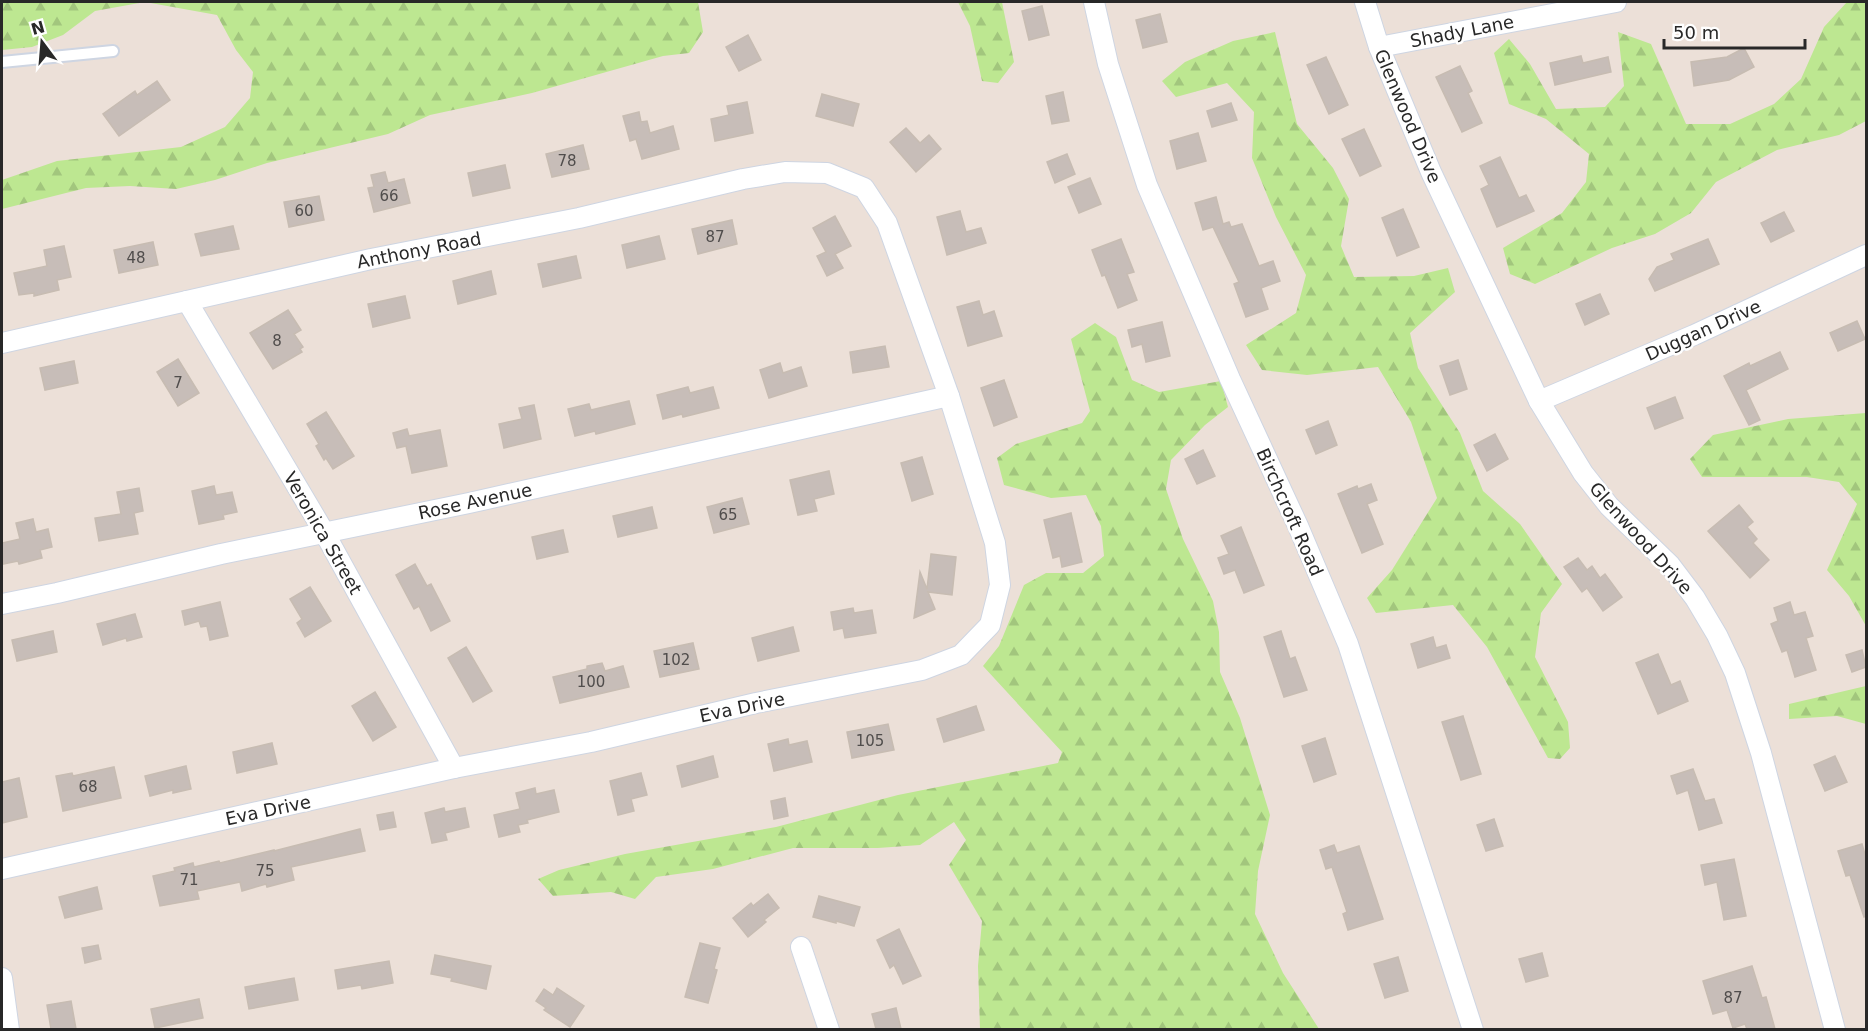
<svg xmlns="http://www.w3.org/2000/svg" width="1868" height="1031" viewBox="0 0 1868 1031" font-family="'DejaVu Sans',sans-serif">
	<defs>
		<pattern id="forest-firs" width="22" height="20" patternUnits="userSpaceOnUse" patternTransform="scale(1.5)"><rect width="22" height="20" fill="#bde791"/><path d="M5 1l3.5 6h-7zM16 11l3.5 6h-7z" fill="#a2c67d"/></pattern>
	</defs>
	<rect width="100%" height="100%" fill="#ece0d8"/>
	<!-- forest -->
	<g fill="url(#forest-firs)">
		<polygon points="2,2 698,2 703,32 689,53 663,56 532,93 430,115 388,134 267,163 215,180 176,189 130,186 86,188 2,209 2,180 57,161 181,147 225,127 250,98 253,72 236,50 217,15 145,2 95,11 63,35 32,47 2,50"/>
		<polygon points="958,2 1002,2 1014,62 998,83 982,81 970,26"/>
		<polygon points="1847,2 1866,2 1866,121 1839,135 1777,150 1716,182 1691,213 1655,234 1612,248 1535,284 1510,274 1503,248 1562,213 1586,182 1589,154 1546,119 1509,104 1494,53 1509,39 1530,64 1556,109 1605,107 1624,86 1618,32 1651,44 1686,124 1730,124 1774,104 1801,79 1824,27"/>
		<polygon points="1275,32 1297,124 1333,168 1349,199 1341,246 1354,277 1414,276 1448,268 1455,292 1410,333 1418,368 1460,433 1483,491 1520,524 1562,584 1541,613 1535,657 1568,722 1570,748 1560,759 1548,758 1487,647 1453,605 1376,613 1367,598 1392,570 1437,498 1411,422 1378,367 1307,375 1262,370 1246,345 1296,313 1306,275 1276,217 1252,158 1254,112 1227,83 1176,97 1162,81 1185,62 1233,41"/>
		<polygon points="1095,323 1116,337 1132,380 1159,392 1221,381 1228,407 1205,425 1171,460 1166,489 1183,539 1213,601 1219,632 1220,672 1240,718 1270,815 1258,871 1255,914 1283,973 1319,1029 980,1029 978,966 982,921 949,865 966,840 954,822 920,845 878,848 793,848 713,869 656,877 635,899 611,892 553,896 538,879 559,870 625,854 776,827 898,795 1058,763 1062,752 983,666 999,646 1024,585 1046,573 1083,573 1104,556 1101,526 1086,495 1051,498 1004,485 997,458 1016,444 1082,423 1090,411 1071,339"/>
		<polygon points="1866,413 1866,626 1849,596 1827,570 1857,504 1839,482 1807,477 1702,477 1690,459 1713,435 1788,419"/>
		<polygon points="1866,686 1866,724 1837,716 1789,719 1789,704"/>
	</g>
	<!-- building -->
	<g fill="#c7bdb8" stroke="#c7bcb2" stroke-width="1.5">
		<polygon points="1042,6 1049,35 1029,40 1022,11"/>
		<polygon points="1160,14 1167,42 1143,48 1136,20"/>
		<polygon points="748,35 761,60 739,71 726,47"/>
		<polygon points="1744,48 1754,67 1729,80 1694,86 1691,62 1727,57"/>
		<polygon points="1581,56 1583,63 1608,57 1611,72 1555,85 1550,63"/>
		<polygon points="1326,57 1348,105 1329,114 1307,65"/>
		<polygon points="1460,66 1472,91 1468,93 1482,123 1462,132 1436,77"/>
		<polygon points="157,81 170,100 119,136 103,114 135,91 137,95"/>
		<polygon points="1063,92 1069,121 1052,124 1046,96"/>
		<polygon points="822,94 859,104 853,126 816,116"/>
		<polygon points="747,102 753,133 715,141 711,119 729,115 727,106"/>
		<polygon points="1231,103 1237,120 1212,127 1207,111"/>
		<polygon points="639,112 641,122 647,121 650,133 673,126 679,149 642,159 636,139 630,141 623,116"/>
		<polygon points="906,128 920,143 929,135 941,149 916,172 890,142"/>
		<polygon points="1364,129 1381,166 1360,176 1342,139"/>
		<polygon points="1198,133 1206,161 1177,169 1170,141"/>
		<polygon points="583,145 589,169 552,177 546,154"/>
		<polygon points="1067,154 1075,174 1055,183 1047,162"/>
		<polygon points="1500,157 1519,198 1526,195 1534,211 1497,227 1481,189 1489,185 1480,166"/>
		<polygon points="505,165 510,188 473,196 468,173"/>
		<polygon points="385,172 388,183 404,179 410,203 374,212 368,188 374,187 371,175"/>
		<polygon points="1090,178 1101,204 1079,213 1068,187"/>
		<polygon points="319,196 324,220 289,227 284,202"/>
		<polygon points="1216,197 1223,224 1229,222 1231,227 1242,224 1259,266 1273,261 1280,281 1261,288 1268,309 1246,317 1234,284 1239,282 1213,227 1203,230 1195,203"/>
		<polygon points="1403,209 1419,247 1397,256 1382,218"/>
		<polygon points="960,211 966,232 981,228 986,243 947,255 937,217"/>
		<polygon points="1784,212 1794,231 1771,242 1761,223"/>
		<polygon points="835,216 851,246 835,254 843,268 827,276 817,256 826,252 813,228"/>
		<polygon points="732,220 737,244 698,254 692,229"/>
		<polygon points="233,226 239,249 201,256 195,234"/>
		<polygon points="659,236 665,259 627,268 622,245"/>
		<polygon points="1121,239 1134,272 1127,274 1137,300 1118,308 1105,275 1102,276 1092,250"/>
		<polygon points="1708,239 1719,264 1655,291 1649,279 1657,267 1674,260 1671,254"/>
		<polygon points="153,242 158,265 119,273 114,250"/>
		<polygon points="64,246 71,277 57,280 59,290 34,296 34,293 19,295 14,273 47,266 44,250"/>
		<polygon points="576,256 581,278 543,287 538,264"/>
		<polygon points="491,271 496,294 458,304 453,281"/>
		<polygon points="1600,294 1609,314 1585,325 1576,304"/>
		<polygon points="405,296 410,318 373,327 368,304"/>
		<polygon points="979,301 983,315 994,311 1002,336 968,346 957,307"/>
		<polygon points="288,310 301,330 294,334 303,347 300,349 302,352 273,369 250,333"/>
		<polygon points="1857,321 1865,339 1838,351 1830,333"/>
		<polygon points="1162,322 1170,356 1146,362 1142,344 1132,347 1128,330"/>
		<polygon points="885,346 889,367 853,373 850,352"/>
		<polygon points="1780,352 1788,369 1746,390 1760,420 1749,425 1724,376 1749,363 1750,366"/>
		<polygon points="178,359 199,393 178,406 157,372"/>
		<polygon points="1458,360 1467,389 1450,395 1440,366"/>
		<polygon points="74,361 78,383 45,390 40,368"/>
		<polygon points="780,363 783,373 801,367 807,386 769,398 760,370"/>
		<polygon points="1004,380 1017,417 994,426 981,388"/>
		<polygon points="688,387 690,393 713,387 719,408 683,417 682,414 663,419 657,395"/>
		<polygon points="1675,397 1683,418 1655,429 1647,408"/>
		<polygon points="629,401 635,424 596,434 595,431 575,436 568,409 589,404 591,410"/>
		<polygon points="534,405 541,439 504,448 499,424 522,419 519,408"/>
		<polygon points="326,412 354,456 333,469 326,458 324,460 316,446 319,444 307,424"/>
		<polygon points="1328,421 1337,445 1316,454 1306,430"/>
		<polygon points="407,429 409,436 440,430 447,466 412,473 406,446 397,448 393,433"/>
		<polygon points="1495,434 1508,459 1487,471 1474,445"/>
		<polygon points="1203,450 1215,476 1197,484 1185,459"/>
		<polygon points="922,457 933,494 912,501 901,463"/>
		<polygon points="829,471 834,494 814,499 817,511 798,515 790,480"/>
		<polygon points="1371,484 1377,500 1367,504 1383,544 1362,553 1338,494 1357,486 1358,489"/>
		<polygon points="214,486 216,495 232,492 237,512 223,515 224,519 199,524 192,491"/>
		<polygon points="139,488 143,511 134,513 138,534 99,541 95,518 121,514 117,492"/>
		<polygon points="742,498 749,524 714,533 707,507"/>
		<polygon points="1739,505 1753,522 1747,527 1757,539 1753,543 1769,560 1750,578 1708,531"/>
		<polygon points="652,507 657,528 618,537 613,516"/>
		<polygon points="1071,513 1082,562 1062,567 1060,556 1053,558 1044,520"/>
		<polygon points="33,519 36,532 48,529 52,547 40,550 42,558 19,564 18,561 3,564 2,543 20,539 16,523"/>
		<polygon points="1241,527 1264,585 1244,593 1235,570 1224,574 1218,558 1229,554 1221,536"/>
		<polygon points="563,530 568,552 537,559 532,537"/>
		<polygon points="931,554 956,557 952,595 928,592 935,609 914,618 920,572 927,589"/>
		<polygon points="1578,558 1587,570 1592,566 1600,578 1605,574 1622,597 1603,611 1587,588 1582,592 1564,567"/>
		<polygon points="415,564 427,586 431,584 450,621 431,631 419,606 414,609 396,575"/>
		<polygon points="310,587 331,621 305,637 297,623 302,619 290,599"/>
		<polygon points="220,602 228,636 210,640 207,626 201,627 199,621 185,625 182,611"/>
		<polygon points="1790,602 1794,615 1805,612 1813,636 1806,638 1816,670 1795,677 1787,650 1782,652 1771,624 1778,621 1774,608"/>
		<polygon points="853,608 854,613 872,610 876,633 845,638 843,628 834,630 831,612"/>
		<polygon points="135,614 142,637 127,641 126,638 103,645 97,624"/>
		<polygon points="793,627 799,651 758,661 752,638"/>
		<polygon points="53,631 57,652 17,661 12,640"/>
		<polygon points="1281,631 1290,659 1295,657 1307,690 1284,697 1264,637"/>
		<polygon points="1433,637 1436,648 1446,645 1450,658 1418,668 1411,644"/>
		<polygon points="693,643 699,669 660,677 654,651"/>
		<polygon points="466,647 492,691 473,702 448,658"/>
		<polygon points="1862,650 1866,667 1852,672 1846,655"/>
		<polygon points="1658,654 1671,685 1680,681 1688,701 1658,714 1636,663"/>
		<polygon points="602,663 605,671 623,666 629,687 560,703 553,677 587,669 587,666"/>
		<polygon points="375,692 396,727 373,741 352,706"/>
		<polygon points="976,706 984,730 944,742 937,719"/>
		<polygon points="1463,716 1481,774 1461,780 1442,722"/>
		<polygon points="888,724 894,750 852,758 847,732"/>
		<polygon points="1325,738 1336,774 1314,782 1302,746"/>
		<polygon points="788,739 789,745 807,741 812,762 774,771 768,744"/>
		<polygon points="272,743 277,764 237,773 233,752"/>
		<polygon points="713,756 718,777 682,787 677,766"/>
		<polygon points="1835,756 1847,782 1825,791 1814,765"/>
		<polygon points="186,766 191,789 173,793 173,790 150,796 145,776"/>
		<polygon points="114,767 121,798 63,811 56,776 72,773 73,776"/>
		<polygon points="1693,769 1705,801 1714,799 1722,823 1699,830 1688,790 1677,794 1671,776"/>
		<polygon points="641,773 647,795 631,799 634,811 618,815 610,781"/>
		<polygon points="19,778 27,817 2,823 2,782"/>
		<polygon points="535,788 536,794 554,790 559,812 527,820 528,823 518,825 520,832 499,837 494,815 520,809 516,793"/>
		<polygon points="785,798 788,816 774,819 771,801"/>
		<polygon points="444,808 445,812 465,808 469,827 445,833 447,840 432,843 425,813"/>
		<polygon points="393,812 396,827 380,830 377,815"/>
		<polygon points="1494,819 1503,846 1486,851 1477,825"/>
		<polygon points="360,829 365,851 291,867 294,880 267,887 266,884 242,891 240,882 197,891 199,899 160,906 153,876 175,871 174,868 193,863 194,867 219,861 220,863 274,850 274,851"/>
		<polygon points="1862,844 1866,858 1866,916 1864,917 1850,875 1846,876 1838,851"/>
		<polygon points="1334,845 1337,853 1359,846 1383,919 1348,930 1343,914 1347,912 1332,867 1326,869 1320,850"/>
		<polygon points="1734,859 1746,916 1724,920 1717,882 1705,885 1701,865"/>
		<polygon points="97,887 102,909 65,918 59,897"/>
		<polygon points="768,894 779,908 764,920 766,922 748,937 733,918 751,903 753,906"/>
		<polygon points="819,896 860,907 854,926 836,921 836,923 813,917"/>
		<polygon points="899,929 921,976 903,984 894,965 890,968 877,940"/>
		<polygon points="700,943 720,948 714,969 717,970 708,1003 685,997"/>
		<polygon points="98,945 101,959 85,963 82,948"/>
		<polygon points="1542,953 1548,976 1526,982 1519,959"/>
		<polygon points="435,955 491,966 486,989 451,981 452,978 431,974"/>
		<polygon points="1398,957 1408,991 1385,998 1374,964"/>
		<polygon points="389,961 393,983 362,989 361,985 338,989 335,970"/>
		<polygon points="1752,966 1762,998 1766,997 1775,1029 1747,1029 1745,1024 1733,1028 1727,1010 1713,1014 1703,981"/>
		<polygon points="294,978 298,1000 249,1009 245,987"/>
		<polygon points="557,988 584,1006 570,1027 544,1010 546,1008 536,1001 544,989 553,995"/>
		<polygon points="199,999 203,1018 155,1028 151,1009"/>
		<polygon points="71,1001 76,1029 51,1029 47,1005"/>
		<polygon points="896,1008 901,1029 876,1029 872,1014"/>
	</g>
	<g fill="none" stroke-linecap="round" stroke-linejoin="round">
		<defs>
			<polyline id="lane" points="2,62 113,51"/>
			<g id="street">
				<polyline points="1094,2 1108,64 1147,185 1230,379 1298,526 1348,644 1473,1030"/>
				<polyline points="1365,2 1379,47 1431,172 1539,401 1583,473 1609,506 1670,565 1695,598 1717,635 1735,673 1761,753 1835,1030"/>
				<polyline points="1379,47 1616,2"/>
				<polyline points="187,301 324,532 454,768"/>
				<polyline points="2,343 371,259 579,218 743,179 785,172 827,173 864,188 887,223 949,396 995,543 1000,585 990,625 961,655 922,670 756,703 591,742 454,768 2,869"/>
				<polyline points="1539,401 1694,335 1866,255"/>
				<polyline points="2,604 57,593 221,554 469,503 949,396"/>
				<polyline points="801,947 829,1030"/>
				<polyline points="2,978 9,1030"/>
			</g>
		</defs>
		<!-- lane casing -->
		<use href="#lane" stroke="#ced5e2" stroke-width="14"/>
		<!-- street casing -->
		<use href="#street" stroke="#ced5e2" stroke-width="22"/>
		<!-- lane -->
		<use href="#lane" stroke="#fff" stroke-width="10"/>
		<!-- street -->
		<use href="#street" stroke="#fff" stroke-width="20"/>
	</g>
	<g text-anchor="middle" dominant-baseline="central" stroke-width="5" stroke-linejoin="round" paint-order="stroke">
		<!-- number labels -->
		<g font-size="15" fill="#504d4c">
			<text x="567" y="161">78</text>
			<text x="389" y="196">66</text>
			<text x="304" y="211">60</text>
			<text x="715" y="237">87</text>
			<text x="136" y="258">48</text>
			<text x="277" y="341">8</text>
			<text x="178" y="383">7</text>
			<text x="728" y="515">65</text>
			<text x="676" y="660">102</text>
			<text x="591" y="682">100</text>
			<text x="870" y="741">105</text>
			<text x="88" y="787">68</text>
			<text x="265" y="871">75</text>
			<text x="189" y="880">71</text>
			<text x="1733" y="998">87</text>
		</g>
		<!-- street labels -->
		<g font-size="18" fill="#282828" stroke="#fff">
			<text transform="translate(1462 31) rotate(-11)">Shady Lane</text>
			<text transform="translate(1408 116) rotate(67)">Glenwood Drive</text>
			<text transform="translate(419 250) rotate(-11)">Anthony Road</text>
			<text transform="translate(1703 330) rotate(-24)">Duggan Drive</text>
			<text transform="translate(475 501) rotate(-12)">Rose Avenue</text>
			<text transform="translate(1290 512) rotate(66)">Birchcroft Road</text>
			<text transform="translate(323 533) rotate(60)">Veronica Street</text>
			<text transform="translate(1641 538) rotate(48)">Glenwood Drive</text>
			<text transform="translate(742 707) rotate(-12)">Eva Drive</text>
			<text transform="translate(268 810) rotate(-12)">Eva Drive</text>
		</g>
	</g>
	<!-- border -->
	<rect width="1868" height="1031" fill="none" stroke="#282828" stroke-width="6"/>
	<!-- north arrow -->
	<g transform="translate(42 42) rotate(344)" stroke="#ffffff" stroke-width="4.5" paint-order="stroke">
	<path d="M0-4.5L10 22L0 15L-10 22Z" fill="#282828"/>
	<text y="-9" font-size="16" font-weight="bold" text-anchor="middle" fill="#282828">N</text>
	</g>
	<!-- scale -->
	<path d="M1664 39v9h141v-9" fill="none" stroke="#282828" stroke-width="3"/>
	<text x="1673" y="39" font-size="18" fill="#282828" stroke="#ffffff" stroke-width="4.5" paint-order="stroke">50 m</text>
</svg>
